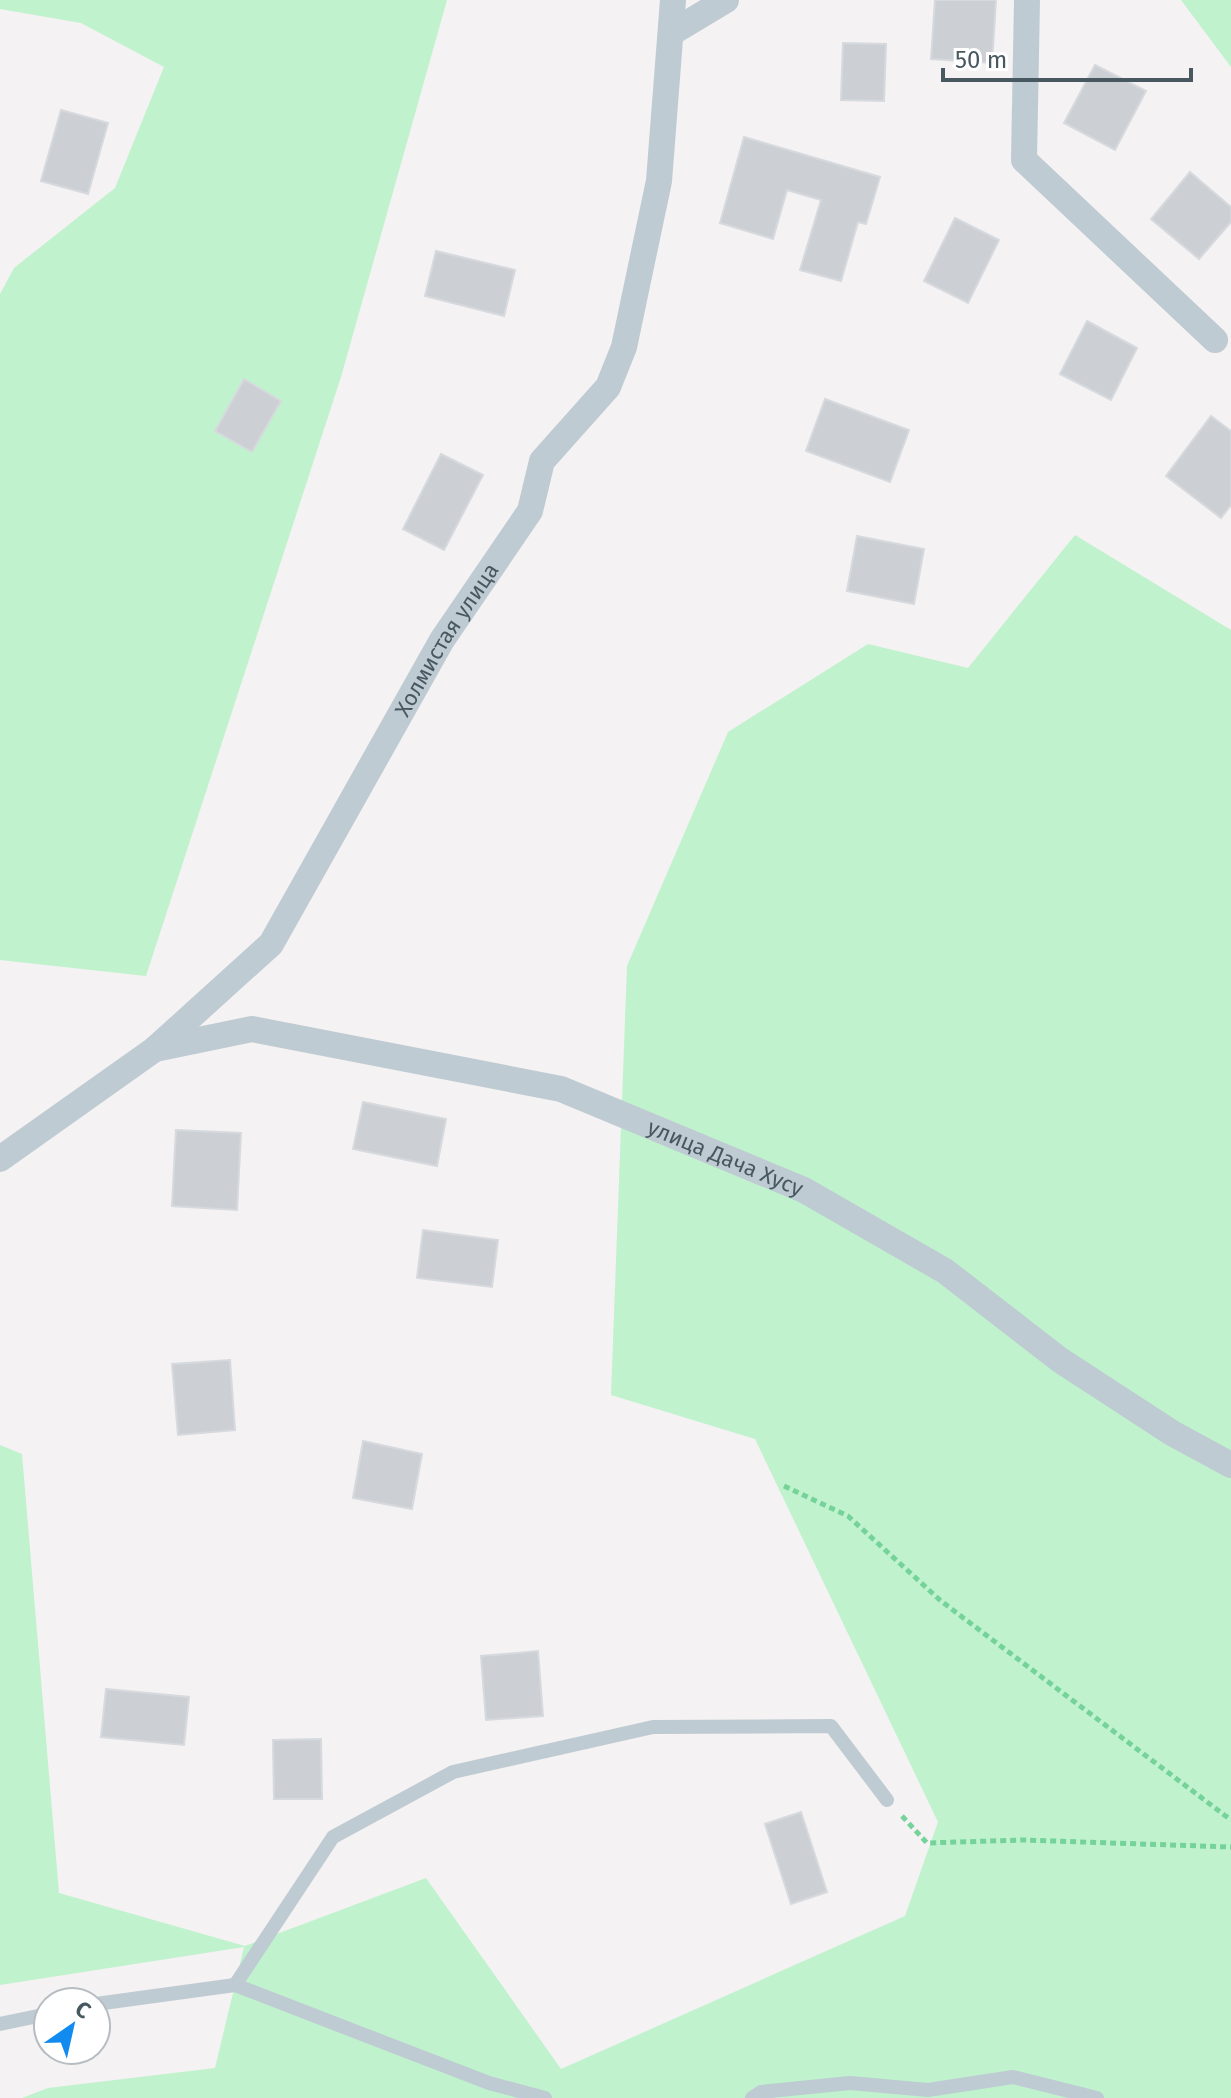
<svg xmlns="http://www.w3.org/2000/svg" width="1231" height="2098" viewBox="0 0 1231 2098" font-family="'Fira Sans',sans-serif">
	<rect width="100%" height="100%" fill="#f4f2f2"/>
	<!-- green -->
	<g fill="#c0f2ce">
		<polygon points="0,0 447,0 341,377 146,976 0,960 0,294 14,268 115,188 164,67 81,23 0,9"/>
		<polygon points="1181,0 1231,0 1231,67"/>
		<polygon points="1075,535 1231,630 1231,2098 22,2098 48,2088 215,2068 244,1947 0,1985 0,1445 22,1454 59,1893 245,1946 426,1878 561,2069 905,1916 938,1822 755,1439 611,1395 627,966 728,732 868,644 968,668"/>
	</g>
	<!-- building -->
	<g fill="#ccd0d4" stroke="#d6d9dd" stroke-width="2">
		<polygon points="935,0 996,0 992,63 931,59"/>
		<polygon points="843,43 886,44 884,101 841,100"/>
		<polygon points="1095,65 1146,91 1115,150 1064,123"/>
		<polygon points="61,110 108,123 88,194 41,181"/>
		<polygon points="744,137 880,177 866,224 858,222 841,281 800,270 821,200 787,190 773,239 720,223"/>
		<polygon points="1190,172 1231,207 1231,222 1199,259 1151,219"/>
		<polygon points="955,218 999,240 968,303 924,281"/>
		<polygon points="436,251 515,270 504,316 425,296"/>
		<polygon points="1087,321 1137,348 1111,400 1060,374"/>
		<polygon points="244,379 281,401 252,452 215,431"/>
		<polygon points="825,399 909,430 890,482 806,451"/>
		<polygon points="1211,416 1231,431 1231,505 1221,518 1166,476"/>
		<polygon points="441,454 483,475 444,550 403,529"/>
		<polygon points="857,536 924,549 914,604 847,591"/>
		<polygon points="363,1102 446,1119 437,1166 353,1149"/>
		<polygon points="176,1130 241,1133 237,1210 172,1206"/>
		<polygon points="423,1230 498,1240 492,1287 417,1278"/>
		<polygon points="230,1360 235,1430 178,1435 172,1364"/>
		<polygon points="363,1441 422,1454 412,1509 353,1498"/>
		<polygon points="538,1651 543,1716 486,1720 481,1656"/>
		<polygon points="106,1689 189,1697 184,1745 101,1737"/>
		<polygon points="321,1739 322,1799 274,1799 273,1740"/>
		<polygon points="801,1812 827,1892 791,1904 765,1824"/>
	</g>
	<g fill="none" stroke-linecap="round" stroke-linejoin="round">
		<!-- path -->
		<g stroke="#75d39a" stroke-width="5" stroke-dasharray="6 4" stroke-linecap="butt">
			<polyline points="784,1486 848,1516 941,1601 1231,1820"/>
			<polyline points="902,1816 927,1843 1023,1840 1231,1847"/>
		</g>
		<!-- service -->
		<g stroke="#bfcbd2" stroke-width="14">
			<polyline points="235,1985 333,1837 453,1772 653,1727 831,1726 887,1800"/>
			<polyline points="96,2004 235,1985 489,2083 545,2098"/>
			<polyline points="0,2024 48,2014"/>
			<polyline points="752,2098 761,2092 850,2083 928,2090 1013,2077 1097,2098"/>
		</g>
		<!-- minor -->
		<g stroke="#bfcbd2" stroke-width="26">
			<polyline points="1027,0 1024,160 1215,340"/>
			<polyline points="671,33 726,0"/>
			<path id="s1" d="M155,1049L252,1029L561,1089L804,1190L945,1271L1060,1360L1172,1433L1231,1465"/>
			<path id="s2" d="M0,1159L155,1049L271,944L442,640L530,511L542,461L608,387L624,347L659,181L673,0"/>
		</g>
	</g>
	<g text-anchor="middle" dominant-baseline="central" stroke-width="6" stroke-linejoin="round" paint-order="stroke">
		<!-- street labels -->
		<g font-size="22" fill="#485861" stroke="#fff">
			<text stroke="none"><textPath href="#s2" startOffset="698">Холмистая улица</textPath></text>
			<text stroke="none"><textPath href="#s1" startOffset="592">улица Дача Хусу</textPath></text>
		</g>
	</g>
	<!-- north arrow -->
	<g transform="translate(72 2026) rotate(34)"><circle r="38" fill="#ffffff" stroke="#b6bcc0" stroke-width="2"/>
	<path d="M0-6L14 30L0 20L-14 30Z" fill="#118bef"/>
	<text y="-12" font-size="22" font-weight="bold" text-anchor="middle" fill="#485861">С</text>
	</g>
	<!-- scale -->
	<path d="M943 68v12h248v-12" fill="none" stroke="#485861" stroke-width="4"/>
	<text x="955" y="68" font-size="24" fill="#485861" stroke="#ffffff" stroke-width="6" paint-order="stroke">50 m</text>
</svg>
